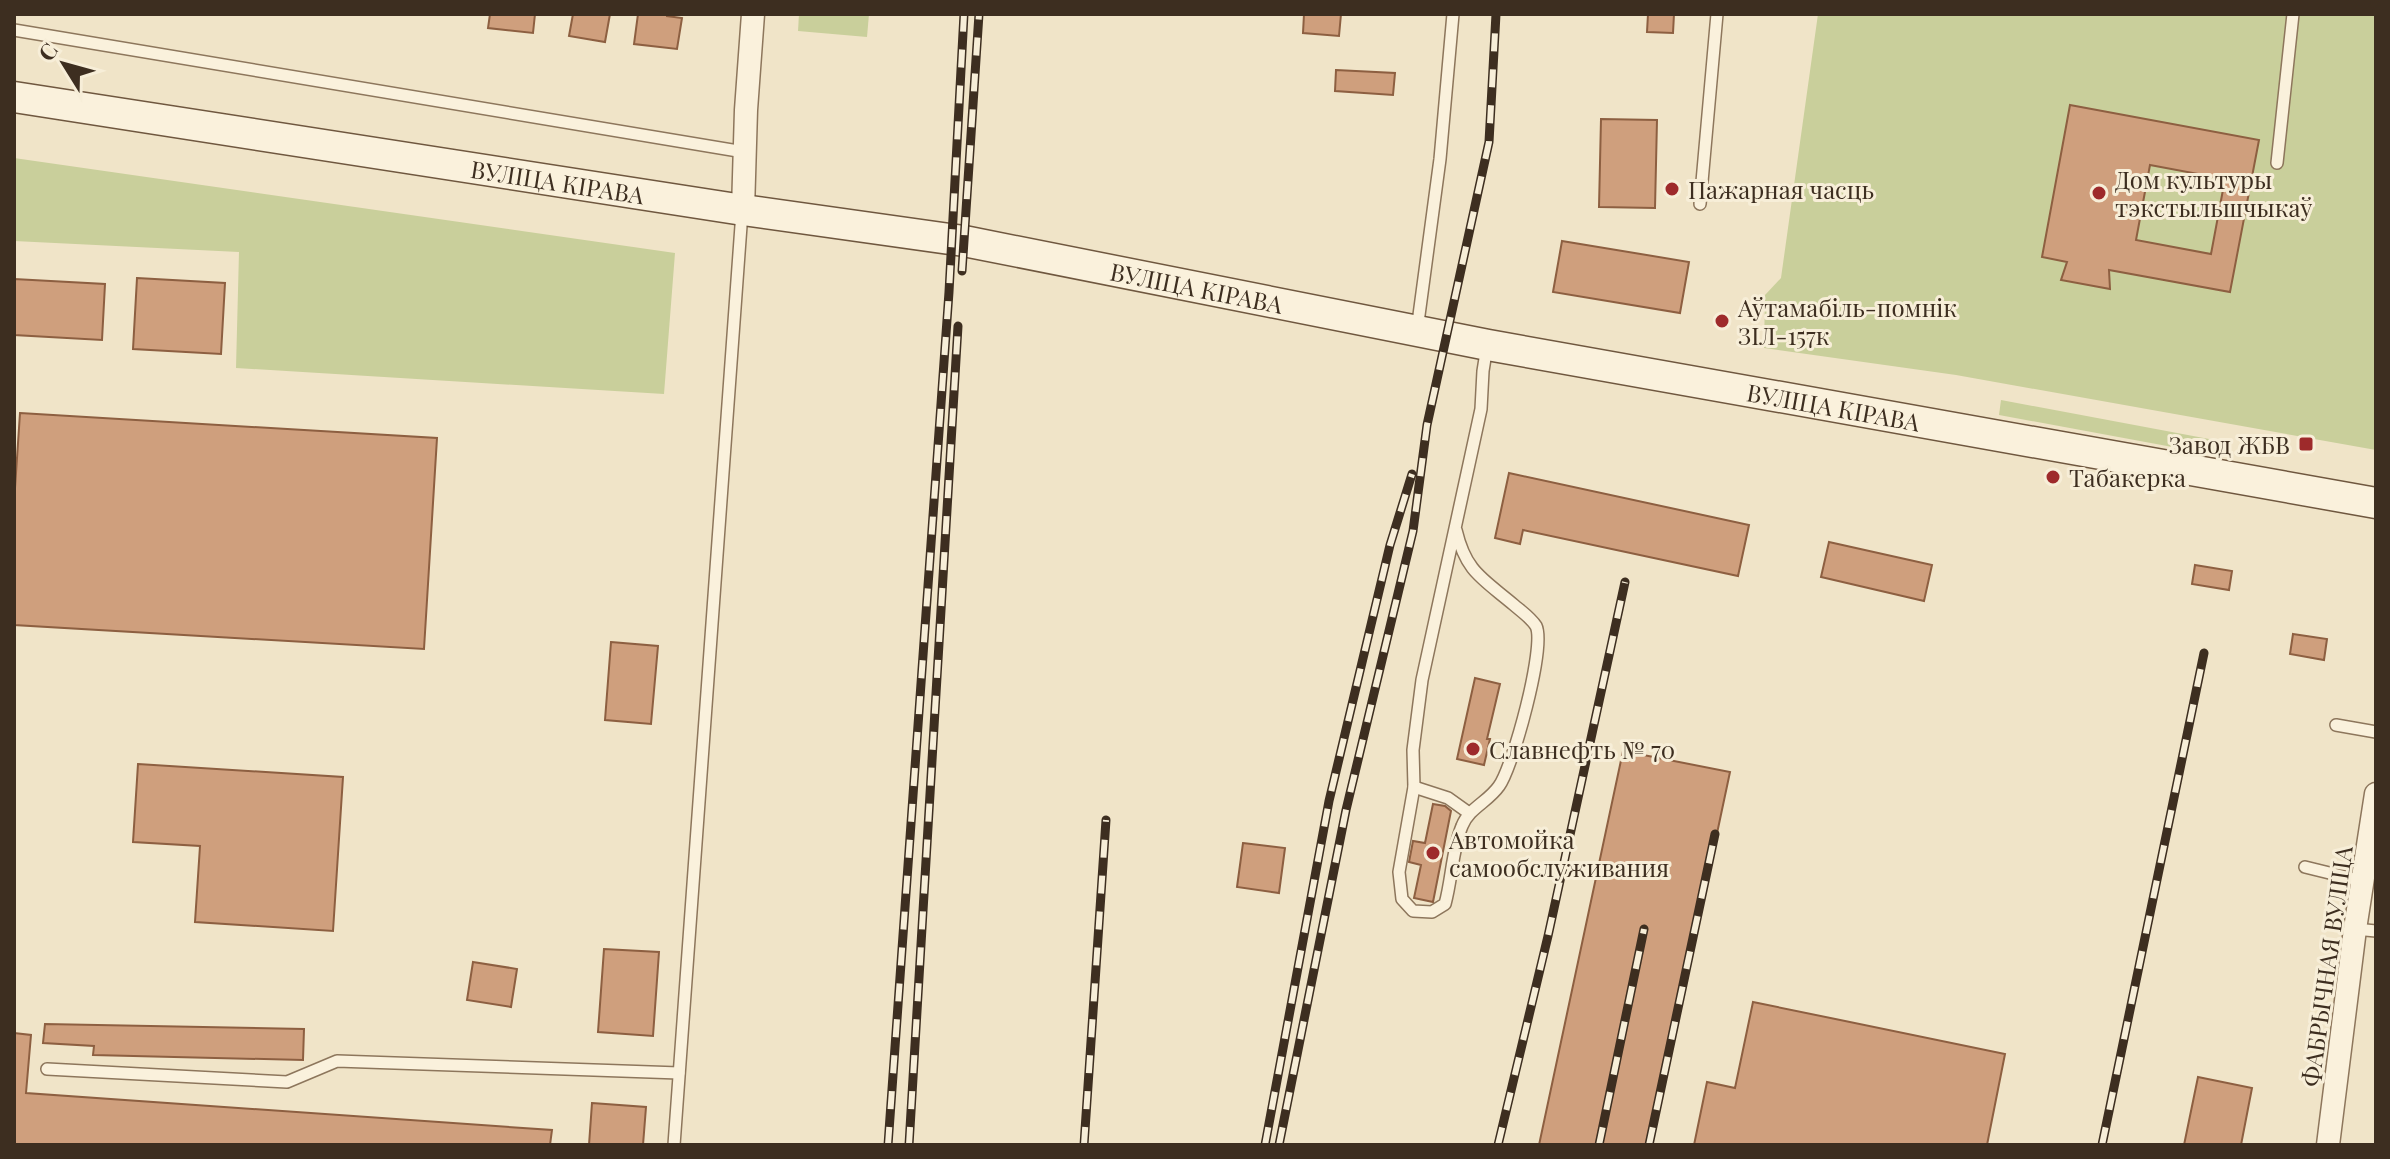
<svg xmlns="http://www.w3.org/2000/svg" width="2390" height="1159" viewBox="0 0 2390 1159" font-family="'Playfair Display',serif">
	<rect width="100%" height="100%" fill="#f0e4c8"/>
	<!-- green -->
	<g fill="#c9cf9b">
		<polygon points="799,14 869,14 867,37 798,31"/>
		<polygon points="1818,14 2376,14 2376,450 1956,375 1764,348 1765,295 1781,278"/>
		<polygon points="14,158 675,253 664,394 236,368 239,252 14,241"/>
		<polygon points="2001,400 2225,442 2221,456 1999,415"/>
	</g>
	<!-- building -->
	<g fill="#cf9f7d" stroke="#8d5f41" stroke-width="2" fill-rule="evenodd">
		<polygon points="490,14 535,14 533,33 488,28"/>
		<polygon points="573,14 610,14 605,42 569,36"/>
		<polygon points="638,14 667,14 667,16 682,18 677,49 634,44"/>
		<polygon points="1304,14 1341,14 1339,36 1303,33"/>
		<polygon points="1648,14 1674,14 1673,33 1647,32"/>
		<polygon points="1336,70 1395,73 1393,95 1335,91"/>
		<path d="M2070,105L2259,140L2230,292L2109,270L2110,289L2061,280L2067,262L2042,257ZM2150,165L2225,179L2211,254L2136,240Z"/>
		<polygon points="1601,119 1657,120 1655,208 1599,207"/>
		<polygon points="1562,241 1689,262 1680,313 1553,292"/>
		<polygon points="137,278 225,283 221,354 133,349"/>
		<polygon points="14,279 105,284 102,340 14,335"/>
		<polygon points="20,413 437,438 424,649 14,625 14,503"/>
		<polygon points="1509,473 1749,525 1738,576 1523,530 1520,544 1495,538"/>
		<polygon points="1829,542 1932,565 1924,601 1821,577"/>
		<polygon points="2195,565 2232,571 2229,590 2192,584"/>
		<polygon points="2293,634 2327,639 2324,660 2290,654"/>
		<polygon points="611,642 658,646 651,724 605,720"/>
		<polygon points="1475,678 1500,684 1487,739 1490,739 1484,765 1457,759"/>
		<polygon points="1623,751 1730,772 1651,1145 1539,1145"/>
		<polygon points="138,764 343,777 333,931 195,922 200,846 133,842"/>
		<polygon points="1433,804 1445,806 1451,811 1433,902 1414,898 1421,865 1409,862 1413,841 1425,843"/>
		<polygon points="1243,843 1285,848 1279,893 1237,887"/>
		<polygon points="604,949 659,952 653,1036 598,1032"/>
		<polygon points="473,962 517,969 511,1007 467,1000"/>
		<polygon points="1753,1002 2005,1054 1987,1145 1694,1145 1707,1082 1735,1088"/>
		<polygon points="45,1024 304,1029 303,1060 93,1055 94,1046 43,1043"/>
		<polygon points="14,1033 31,1035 26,1093 552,1130 550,1145 14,1145"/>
		<polygon points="2198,1077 2252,1088 2241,1145 2184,1145"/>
		<polygon points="592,1103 646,1107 643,1145 589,1145"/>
	</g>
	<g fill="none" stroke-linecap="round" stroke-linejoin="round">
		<defs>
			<g id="service">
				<polyline points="14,30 744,152"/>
				<polyline points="2277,163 2293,14"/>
				<polyline points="1700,204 1717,14"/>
				<polyline points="1417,330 1440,159 1453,14"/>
				<path d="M1456,530C1466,572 1482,578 1514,605C1521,611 1531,618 1536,626C1546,646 1513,767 1499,786C1488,802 1469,808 1462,826C1452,850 1452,879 1445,904L1432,912L1413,911L1402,899L1399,872L1414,787L1413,750L1422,680L1481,409L1483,371L1487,346"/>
				<polyline points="2336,725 2376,732"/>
				<polyline points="1414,787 1448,798 1469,813"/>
				<polyline points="2305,867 2362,881"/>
				<polyline points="2355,929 2376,931"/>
				<polyline points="47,1069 287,1082 337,1061 679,1073"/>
				<polyline points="674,1145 742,212"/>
			</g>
			<g id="minor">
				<polyline points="743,210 746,110 753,14"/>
				<polyline points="2328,1145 2355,929 2376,794"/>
			</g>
			<g id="secondary">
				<path id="s1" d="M14,97L743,210L964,241L1488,345L2376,503"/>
			</g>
		</defs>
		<!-- service casing -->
		<use href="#service" stroke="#8d765c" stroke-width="14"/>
		<!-- minor casing -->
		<use href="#minor" stroke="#8d765c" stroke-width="25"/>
		<!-- secondary casing -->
		<use href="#secondary" stroke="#6f573f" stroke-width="33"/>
		<!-- service -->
		<use href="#service" stroke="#faf1dc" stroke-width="11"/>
		<!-- minor -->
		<use href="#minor" stroke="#faf1dc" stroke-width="22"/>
		<!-- secondary -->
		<use href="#secondary" stroke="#faf1dc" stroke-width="30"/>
		<defs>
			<g id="rail">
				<polyline points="962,271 979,14"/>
				<polyline points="888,1145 949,292 964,14"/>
				<polyline points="909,1145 958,326"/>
				<polyline points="1084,1145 1106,820"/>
				<polyline points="1265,1145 1329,801 1390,545 1412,474"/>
				<polyline points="1279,1145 1346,810 1413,531 1427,425 1489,142 1496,14"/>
				<polyline points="1498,1145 1548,936 1625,582"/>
				<polyline points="1599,1145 1644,929"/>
				<polyline points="1649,1145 1715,834"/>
				<polyline points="2102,1145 2204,653"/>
			</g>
		</defs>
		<!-- rail casing -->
		<use href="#rail" stroke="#3d2e20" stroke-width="9"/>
		<!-- rail -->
		<use href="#rail" stroke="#f7eed8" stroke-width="6" stroke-dasharray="18" stroke-linecap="butt"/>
	</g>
	<!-- markers -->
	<g fill="#9e2a2b" stroke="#f7eed8" stroke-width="3">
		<circle cx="1672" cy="189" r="8"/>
		<circle cx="2099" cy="193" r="8"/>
		<circle cx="1722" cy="321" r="8"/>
		<rect x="2298" y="436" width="16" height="16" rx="4"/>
		<circle cx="2053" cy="477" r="8"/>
		<circle cx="1473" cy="749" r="8"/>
		<circle cx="1433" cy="853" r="8"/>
	</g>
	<g text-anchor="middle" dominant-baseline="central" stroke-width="6" stroke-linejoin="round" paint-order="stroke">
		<!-- poi labels -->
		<g font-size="24" fill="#3d2e20" stroke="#f7eed8" text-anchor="start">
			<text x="2115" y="179">Дом культуры<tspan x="2115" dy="28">тэкстыльшчыкаў</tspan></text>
			<text x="1688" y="189">Пажарная часць</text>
			<text x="1738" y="307">Аўтамабіль-помнік<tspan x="1738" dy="28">ЗІЛ-157к</tspan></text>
			<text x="2290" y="444" text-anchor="end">Завод ЖБВ</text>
			<text x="2069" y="477">Табакерка</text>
			<text x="1489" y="749">Славнефть № 70</text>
			<text x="1449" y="839">Автомойка<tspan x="1449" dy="28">самообслуживания</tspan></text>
		</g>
		<!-- street labels -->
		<g font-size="24" fill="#3d2e20" stroke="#f7eed8">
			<text stroke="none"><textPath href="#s1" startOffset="550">ВУЛІЦА КІРАВА</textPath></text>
			<text stroke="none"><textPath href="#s1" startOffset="1198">ВУЛІЦА КІРАВА</textPath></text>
			<text stroke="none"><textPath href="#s1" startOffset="1846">ВУЛІЦА КІРАВА</textPath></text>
			<text transform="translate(2326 966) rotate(-82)">ФАБРЫЧНАЯ ВУЛІЦА</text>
		</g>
	</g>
	<!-- border -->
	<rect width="2390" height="1159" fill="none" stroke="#3d2e20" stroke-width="32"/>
	<!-- north arrow -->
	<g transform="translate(64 64) rotate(307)" stroke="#f7eed8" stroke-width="6" paint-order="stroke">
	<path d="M0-6L14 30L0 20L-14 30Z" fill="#3d2e20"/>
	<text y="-12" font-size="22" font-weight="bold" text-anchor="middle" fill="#3d2e20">С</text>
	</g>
</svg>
